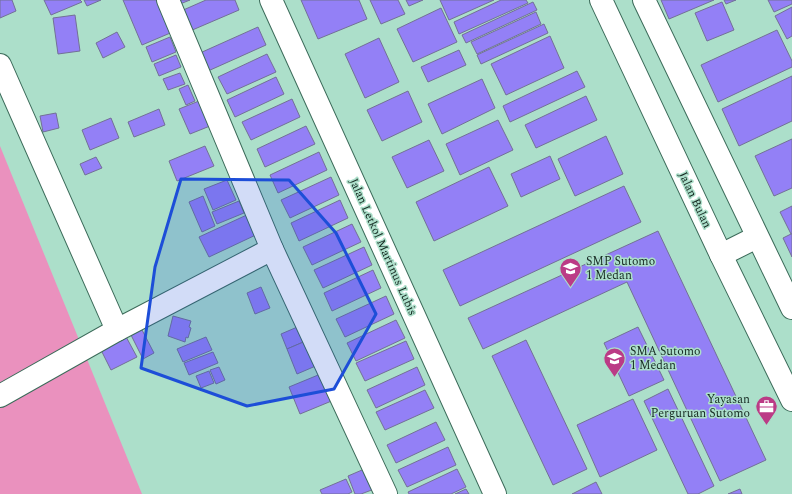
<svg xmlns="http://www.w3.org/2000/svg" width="792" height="494" viewBox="0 0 792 494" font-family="Spectral,serif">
	<rect width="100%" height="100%" fill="#acdfca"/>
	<!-- green -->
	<polygon fill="#ea91be" points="0,146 142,494 0,494"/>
	<!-- building -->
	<g fill="#9380f6" stroke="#737096">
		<polygon points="0,0 12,0 16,11 0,18"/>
		<polygon points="44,0 80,0 82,2 51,15"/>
		<polygon points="84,0 101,0 87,6"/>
		<polygon points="123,0 161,0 175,31 142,45"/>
		<polygon points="178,0 190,0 180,4"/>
		<polygon points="206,0 235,0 239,10 190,31 181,11"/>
		<polygon points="301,0 359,0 367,19 318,39"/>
		<polygon points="370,0 398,0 405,14 381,24"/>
		<polygon points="406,0 423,0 409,6"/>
		<polygon points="440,0 494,0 449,20"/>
		<polygon points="501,0 526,0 528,3 459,34 454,22"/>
		<polygon points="661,0 714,0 669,19"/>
		<polygon points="724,0 736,0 726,4"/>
		<polygon points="768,0 792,0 792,4 774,12"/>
		<polygon points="533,2 537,10 466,43 462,35"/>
		<polygon points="722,2 734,30 707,41 695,13"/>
		<polygon points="792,7 792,36 787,39 775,16"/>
		<polygon points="441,8 457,42 413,62 397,29"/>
		<polygon points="536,12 541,24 477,54 471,42"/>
		<polygon points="75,15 80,51 58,54 53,18"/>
		<polygon points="544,24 548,33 481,64 477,55"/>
		<polygon points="258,27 266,45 208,71 200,53"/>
		<polygon points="777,30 792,61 792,67 718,102 701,65"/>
		<polygon points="117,32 125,47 103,58 96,43"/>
		<polygon points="550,36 564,68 506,95 491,64"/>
		<polygon points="170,37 176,52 152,62 146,47"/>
		<polygon points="379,38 399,82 365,98 345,54"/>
		<polygon points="459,50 466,65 428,82 421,67"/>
		<polygon points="267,54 276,72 227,94 218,77"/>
		<polygon points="176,55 181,67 159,76 154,64"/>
		<polygon points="577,71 585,87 510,122 503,106"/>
		<polygon points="180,73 185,84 168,90 163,79"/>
		<polygon points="792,76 792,121 739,146 722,109"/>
		<polygon points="276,77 284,94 235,117 227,100"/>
		<polygon points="482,79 495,108 442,134 428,104"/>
		<polygon points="188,85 195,101 186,105 179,89"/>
		<polygon points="408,91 422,122 382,141 367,110"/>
		<polygon points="586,96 597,120 536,148 525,125"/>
		<polygon points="204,99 215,124 190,134 179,109"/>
		<polygon points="292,99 300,117 251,140 242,122"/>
		<polygon points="159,109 165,125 134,137 128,122"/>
		<polygon points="56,113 59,128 43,132 40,116"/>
		<polygon points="111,118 119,138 90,150 82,130"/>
		<polygon points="498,120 513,150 460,175 446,144"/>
		<polygon points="306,126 315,144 265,167 257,149"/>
		<polygon points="606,136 623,174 575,196 558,159"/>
		<polygon points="792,139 792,188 774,196 755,156"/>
		<polygon points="429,140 444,171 407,188 392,157"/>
		<polygon points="205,146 214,166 177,181 169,161"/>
		<polygon points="319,152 327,170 278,193 270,175"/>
		<polygon points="550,156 560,179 521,197 511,174"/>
		<polygon points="96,157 102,168 85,175 80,164"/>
		<polygon points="489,167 508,206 434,241 416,202"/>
		<polygon points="331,177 339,195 290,218 281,200"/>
		<polygon points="227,180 236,200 213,210 204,189"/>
		<polygon points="624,186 641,222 460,306 443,270"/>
		<polygon points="203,196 215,226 202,232 189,202"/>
		<polygon points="340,200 348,218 299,241 291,223"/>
		<polygon points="239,201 244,213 217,224 212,212"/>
		<polygon points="792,206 792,234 791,234 780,212"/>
		<polygon points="251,213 260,233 209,257 199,237"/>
		<polygon points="352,224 361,242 312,265 303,247"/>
		<polygon points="658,231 766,460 720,481 627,282 483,349 468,318"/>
		<polygon points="791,234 792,234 792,257 783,238"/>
		<polygon points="364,247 372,265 323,288 314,270"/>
		<polygon points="373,270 381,288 332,311 324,293"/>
		<polygon points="261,287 270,308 255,314 247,293"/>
		<polygon points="386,296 394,314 345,337 336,319"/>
		<polygon points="173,316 191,321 189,327 191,328 188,338 186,337 185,342 168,336"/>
		<polygon points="396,320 405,338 356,361 347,343"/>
		<polygon points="302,325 308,340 287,349 281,334"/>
		<polygon points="638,327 664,380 629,396 604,343"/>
		<polygon points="141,328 154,353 143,359 130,333"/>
		<polygon points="124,333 137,357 111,370 99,346"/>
		<polygon points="206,337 212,350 183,362 177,349"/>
		<polygon points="308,340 318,365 297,374 287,349"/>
		<polygon points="526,340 587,469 553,485 492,356"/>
		<polygon points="406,341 414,359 365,381 356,363"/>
		<polygon points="213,352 218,363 189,375 184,363"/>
		<polygon points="219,367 225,380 216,384 210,370"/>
		<polygon points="417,367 425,385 376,408 367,390"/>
		<polygon points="209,371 214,383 201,388 196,376"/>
		<polygon points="323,373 334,400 300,414 289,387"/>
		<polygon points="668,389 714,486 698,494 688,494 644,401"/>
		<polygon points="425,390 434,408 385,430 376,412"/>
		<polygon points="633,399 657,450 600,477 577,425"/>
		<polygon points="436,422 445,440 396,463 387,445"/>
		<polygon points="448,447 456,465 407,487 398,470"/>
		<polygon points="369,467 377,488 361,494 355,494 348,476"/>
		<polygon points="457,469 466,487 451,494 409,494 408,492"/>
		<polygon points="346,479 352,492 348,494 322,494 320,490"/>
		<polygon points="596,482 602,494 572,494"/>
		<polygon points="466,489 469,494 455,494"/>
		<polygon points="740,489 742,494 728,494"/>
	</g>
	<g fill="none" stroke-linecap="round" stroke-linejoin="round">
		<defs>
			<g id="minor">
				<polyline points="168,0 272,249 386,494"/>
				<polyline points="271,0 495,494"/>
				<polyline points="601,0 721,255 792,400"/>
				<polyline points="644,0 792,308"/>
				<polyline points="0,65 117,330"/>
				<polyline points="721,255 757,237"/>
				<polyline points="0,396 117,330 272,249"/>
			</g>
		</defs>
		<!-- minor casing -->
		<use href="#minor" stroke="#3c6b5a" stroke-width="24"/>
		<!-- minor -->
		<use href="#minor" stroke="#fff" stroke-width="22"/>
	</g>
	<!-- marked area -->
	<path fill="#1d4ed8" fill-opacity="0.2" stroke="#1d4ed8" stroke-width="3" stroke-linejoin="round" d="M181,179L289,180L336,233L376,314L334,389L247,406L141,368L155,267Z"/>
	<!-- icons -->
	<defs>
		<symbol id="school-pin" viewBox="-11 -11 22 30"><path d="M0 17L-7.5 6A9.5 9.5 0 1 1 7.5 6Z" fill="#bb3b86" stroke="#acdfca"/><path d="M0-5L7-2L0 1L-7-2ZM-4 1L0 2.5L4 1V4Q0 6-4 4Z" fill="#fff"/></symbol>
		<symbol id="office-pin" viewBox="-11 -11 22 30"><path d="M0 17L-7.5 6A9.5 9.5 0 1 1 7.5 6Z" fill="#bb3b86" stroke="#acdfca"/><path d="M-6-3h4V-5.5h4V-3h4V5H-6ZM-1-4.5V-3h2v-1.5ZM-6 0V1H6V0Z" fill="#fff"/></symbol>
	</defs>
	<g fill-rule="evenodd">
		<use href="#school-pin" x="558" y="256" width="25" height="34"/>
		<use href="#school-pin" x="602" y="346" width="25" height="34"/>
		<use href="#office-pin" x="754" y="394" width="25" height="34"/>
	</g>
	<g text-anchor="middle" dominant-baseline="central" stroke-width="3" stroke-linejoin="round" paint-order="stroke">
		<!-- street labels -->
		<g font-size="12" fill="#162a22" stroke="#acdfca">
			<text transform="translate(695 200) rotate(65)">Jalan Bulan</text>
			<text transform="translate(383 247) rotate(66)">Jalan Letkol Martinus Lubis</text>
		</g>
		<!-- poi labels -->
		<g font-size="12" fill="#162a22" stroke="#acdfca" text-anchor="start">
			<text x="586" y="261">SMP Sutomo<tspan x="586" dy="14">1 Medan</tspan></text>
			<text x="630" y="351">SMA Sutomo<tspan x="630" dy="14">1 Medan</tspan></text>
			<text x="750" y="399" text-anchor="end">Yayasan<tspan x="750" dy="14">Perguruan Sutomo</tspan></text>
		</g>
	</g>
</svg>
